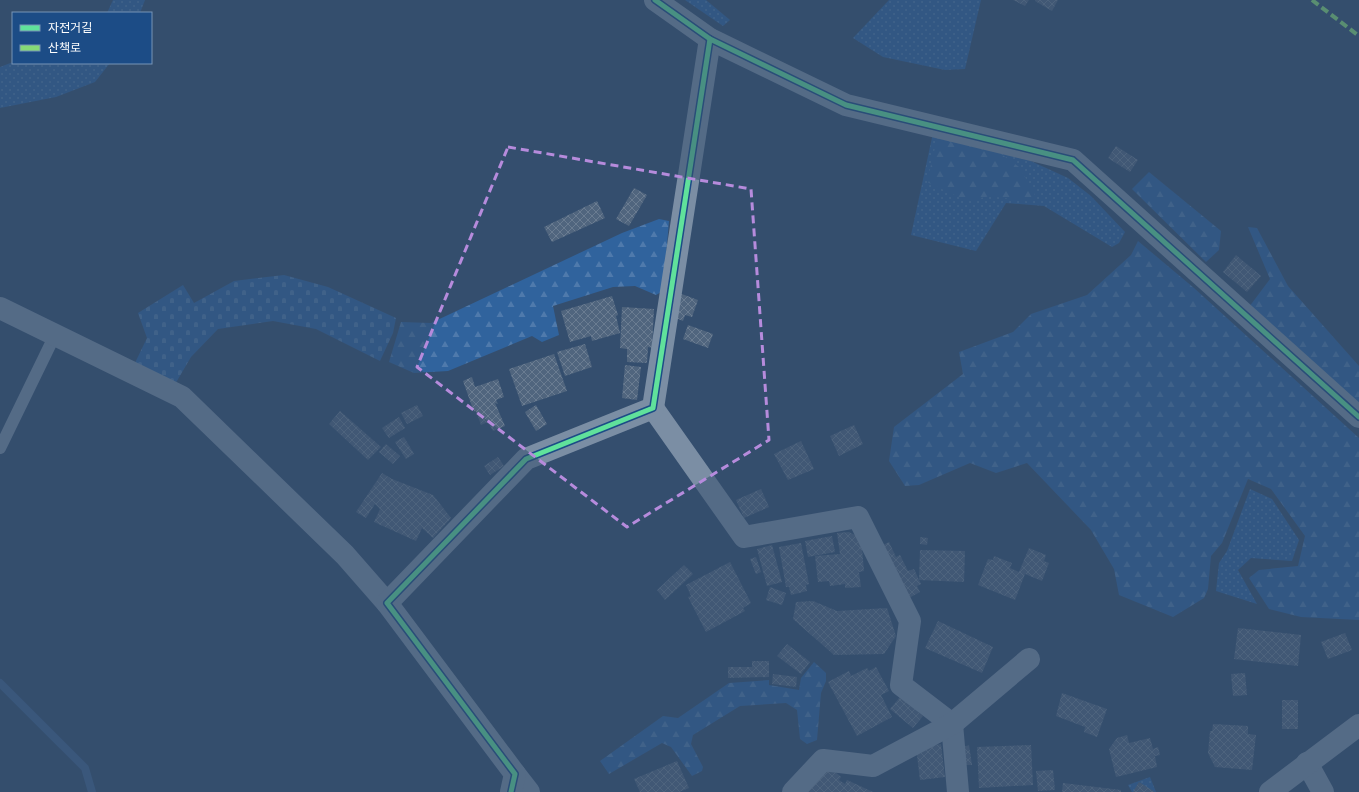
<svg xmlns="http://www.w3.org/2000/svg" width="1359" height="792" viewBox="0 0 1359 792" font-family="'Roboto Condensed','Noto Sans KR',sans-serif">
	<defs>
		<pattern id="grass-dots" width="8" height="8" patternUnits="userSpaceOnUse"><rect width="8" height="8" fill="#30639d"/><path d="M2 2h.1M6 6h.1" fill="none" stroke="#4f7aac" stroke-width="1.8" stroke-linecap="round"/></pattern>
		<pattern id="forest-firs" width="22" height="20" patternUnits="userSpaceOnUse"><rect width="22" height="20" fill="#30639d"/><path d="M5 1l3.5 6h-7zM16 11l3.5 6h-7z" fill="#4f7aac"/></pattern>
		<pattern id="cemetery-stones" width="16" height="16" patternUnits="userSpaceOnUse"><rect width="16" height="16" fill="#30639d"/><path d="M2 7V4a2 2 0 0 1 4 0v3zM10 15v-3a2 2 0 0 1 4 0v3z" fill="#4f7aac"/></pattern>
		<pattern id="building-cross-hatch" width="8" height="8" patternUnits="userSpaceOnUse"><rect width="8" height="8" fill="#50657e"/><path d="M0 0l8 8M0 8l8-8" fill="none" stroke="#6a7c91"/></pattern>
	</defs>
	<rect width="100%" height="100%" fill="#344e6e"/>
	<!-- grass -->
	<g fill="url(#grass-dots)">
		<polygon points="113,0 145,0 140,13 107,13"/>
		<polygon points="685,0 706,0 730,20 723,26"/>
		<polygon points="889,0 981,0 965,69 945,70 883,57 853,38"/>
		<polygon points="13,62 13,63 110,63 95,82 56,97 0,108 0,67"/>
		<polygon points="933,133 1011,152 1068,178 1091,196 1125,232 1119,243 1112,247 1044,206 1006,203 976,251 911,235"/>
		<polygon points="1250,489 1272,499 1299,540 1292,561 1251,558 1238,570 1257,604 1216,591 1219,563 1227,551"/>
		<polygon points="1150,777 1156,792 1132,792 1128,785"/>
	</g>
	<!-- forest -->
	<g fill="url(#forest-firs)">
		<polygon points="937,139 1001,154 1019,167 1035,193 1032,202 990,196 967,201 927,182"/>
		<polygon points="1149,172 1221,231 1219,250 1206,262 1132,189"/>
		<polygon points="659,219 669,221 663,291 656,295 635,286 613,287 553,306 559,335 542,342 532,336 448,371 414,373 389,362 401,322 431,323 622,233"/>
		<polygon points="1248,227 1257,228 1288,286 1359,366 1359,403 1249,307 1270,279"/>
		<polygon points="1138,241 1194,288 1359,438 1359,620 1301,617 1269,609 1249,578 1259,570 1298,566 1305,536 1271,489 1248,479 1222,543 1211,556 1208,589 1204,598 1173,617 1119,595 1114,569 1091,530 1027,463 996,473 970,463 919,485 905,486 889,461 894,427 963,374 959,352 1013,332 1031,314 1087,295 1131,255"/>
		<polygon points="814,662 826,673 826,681 821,693 817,740 807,744 800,739 797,710 786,703 740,706 693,735 691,744 703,767 702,771 692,776 671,747 662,743 609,774 600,761 663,716 678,718 729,683 769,680 769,685 799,690 801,678"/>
	</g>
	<!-- cemetery -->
	<polygon fill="url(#cemetery-stones)" points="284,275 328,287 396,318 393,333 380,361 316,329 273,321 218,329 191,357 174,386 133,367 147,338 138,313 183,285 194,303 234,281"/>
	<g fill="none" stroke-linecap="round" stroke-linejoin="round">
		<!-- stream -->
		<polyline stroke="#40638d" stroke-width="8" points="0,683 85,768 92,792"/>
	</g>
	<!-- building -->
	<g fill="url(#building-cross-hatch)">
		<polygon points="1013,0 1029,0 1025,6"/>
		<polygon points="1035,0 1058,0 1052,11 1035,1"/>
		<polygon points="1116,146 1138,160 1130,172 1108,158"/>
		<polygon points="634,188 647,195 629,226 616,219"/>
		<polygon points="597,201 605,218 552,242 544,227"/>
		<polygon points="1236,255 1261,276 1247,292 1223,272"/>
		<polygon points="679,293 698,300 692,317 685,315 683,321 671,316"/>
		<polygon points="612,296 618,315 616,316 620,333 592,341 591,336 570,342 561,311"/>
		<polygon points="622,307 654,309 652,348 648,347 647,363 627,362 627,349 620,348"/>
		<polygon points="688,325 713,334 708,348 683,339"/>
		<polygon points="585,344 592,367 565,376 557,352"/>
		<polygon points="554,354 567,391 522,406 509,369"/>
		<polygon points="625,365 641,367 637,400 622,398"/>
		<polygon points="472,377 475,387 498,379 504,397 496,400 498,404 495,403 505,426 493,431 488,422 481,425 476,411 474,412 463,381"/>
		<polygon points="417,405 423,416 407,424 401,413"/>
		<polygon points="536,405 547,424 536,431 525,412"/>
		<polygon points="340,411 381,447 368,460 329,424"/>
		<polygon points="399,417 405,428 389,438 382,428"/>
		<polygon points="854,425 863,444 839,456 830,436"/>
		<polygon points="404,437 414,454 406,459 395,442"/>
		<polygon points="801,441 814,469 788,480 774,454"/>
		<polygon points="386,444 400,456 393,464 379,452"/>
		<polygon points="498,457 504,466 490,475 484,466"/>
		<polygon points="382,473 392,479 433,495 451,518 433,538 422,528 416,541 374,522 380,509 375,504 366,518 356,512"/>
		<polygon points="761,489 769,507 744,518 736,500"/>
		<polygon points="849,532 859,537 862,548 864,571 859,572 861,587 845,588 845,584 830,586 829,581 818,582 815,556 840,554 837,533"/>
		<polygon points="832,536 835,552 808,557 805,541"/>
		<polygon points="920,537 928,538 927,545 920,544"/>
		<polygon points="889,542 896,557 900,555 908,571 914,569 921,584 917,586 920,592 909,598 883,545"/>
		<polygon points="801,543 809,584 806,585 807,591 791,595 789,587 786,587 779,547"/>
		<polygon points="772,545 782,582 767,586 757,549"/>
		<polygon points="1029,548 1046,555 1044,561 1049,563 1042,581 1025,574 1015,600 978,585 988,559 993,560 994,556 1012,563 1010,568 1019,572"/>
		<polygon points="920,550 965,551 964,582 919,580"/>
		<polygon points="756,557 761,572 756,574 750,559"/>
		<polygon points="730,562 751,603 743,608 745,611 706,632 688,597 691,596 686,585"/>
		<polygon points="684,565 693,574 665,600 657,590"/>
		<polygon points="770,587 786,593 782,605 766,600"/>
		<polygon points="813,601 837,611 887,608 896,636 884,654 834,655 793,619 796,602"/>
		<polygon points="938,621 993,647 982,673 925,648"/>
		<polygon points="1238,628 1301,635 1298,666 1234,659"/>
		<polygon points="1345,633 1352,650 1328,659 1321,642"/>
		<polygon points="787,644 810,662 801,674 777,656"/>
		<polygon points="752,661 769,661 769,677 728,678 728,667 752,667"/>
		<polygon points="876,667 889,691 881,695 892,717 857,736 828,682 849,671 851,676 867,668 869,671"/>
		<polygon points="1245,673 1247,695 1233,696 1231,674"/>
		<polygon points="773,674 797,677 796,687 772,684"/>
		<polygon points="1062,693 1107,709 1097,737 1084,732 1085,727 1056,716"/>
		<polygon points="900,697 923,716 913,728 890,709"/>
		<rect x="1282" y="700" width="16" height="29"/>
		<polygon points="1213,724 1248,726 1248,734 1256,735 1252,770 1215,767 1208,753 1210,731 1212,731"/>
		<polygon points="1127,735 1129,743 1150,738 1153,749 1158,747 1160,755 1155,756 1157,767 1116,777 1109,749 1117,738"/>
		<polygon points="941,744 945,777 920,780 916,747"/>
		<polygon points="969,745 972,765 966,765 964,747"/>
		<polygon points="1031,745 1033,785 979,788 977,747"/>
		<polygon points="677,761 689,788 679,792 640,792 634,779"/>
		<polygon points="826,764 841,777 839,780 845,784 847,780 873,792 802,792"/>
		<polygon points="1053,770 1055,790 1038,791 1036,771"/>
		<polygon points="1139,782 1155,792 1133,792"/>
		<polygon points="1063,783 1121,790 1121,792 1062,792"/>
	</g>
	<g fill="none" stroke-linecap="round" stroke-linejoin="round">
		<!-- service -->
		<polyline stroke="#7b8ea4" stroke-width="12" points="0,448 55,335"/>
		<!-- minor -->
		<g stroke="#7b8ea4" stroke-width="22">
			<polyline points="655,0 710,39 846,105 1073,160 1359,417"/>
			<polyline points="0,308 182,397 345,555 387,603"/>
			<polyline points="653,408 744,537 858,517 910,621 901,685 952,724 958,792"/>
			<polyline points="1307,763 1323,792"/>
			<polyline points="515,774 529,792"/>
			<polyline points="511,792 515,774 387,603 526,459 653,408 710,39"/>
			<polyline points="793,792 823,760 873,766 952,724 1029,659"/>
			<polyline points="1270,792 1359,725"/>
		</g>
		<!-- quiet -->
		<polyline stroke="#86db77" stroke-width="4" stroke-dasharray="8 4" stroke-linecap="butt" points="1312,0 1359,36"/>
		<defs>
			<g id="cycleway">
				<polyline points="655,0 710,39 846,105 1073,160 1359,417"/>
				<polyline points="511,792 515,774 387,603 526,459 653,408 710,39"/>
			</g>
		</defs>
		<!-- cycleway casing -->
		<use href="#cycleway" stroke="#1c4c86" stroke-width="8"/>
		<!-- cycleway -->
		<use href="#cycleway" stroke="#60e19b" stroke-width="5"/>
	</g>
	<!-- marked area -->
	<path d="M0 0H1359V792H0ZM508,147L751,189L769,440L627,527L417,367Z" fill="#344e6e" fill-opacity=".55" fill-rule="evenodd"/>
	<path fill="none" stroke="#b68bdc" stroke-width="3" stroke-dasharray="8 5" stroke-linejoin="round" d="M508,147L751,189L769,440L627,527L417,367Z"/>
	<!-- legend -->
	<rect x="12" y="12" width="140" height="52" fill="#1c4c86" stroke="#7794b6"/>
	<rect x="20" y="25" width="20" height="6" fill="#60e19b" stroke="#7794b6"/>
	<text x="48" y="32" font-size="12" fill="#ffffff">자전거길</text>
	<rect x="20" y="45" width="20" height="6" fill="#86db77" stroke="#7794b6"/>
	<text x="48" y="52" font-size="12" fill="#ffffff">산책로</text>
</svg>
